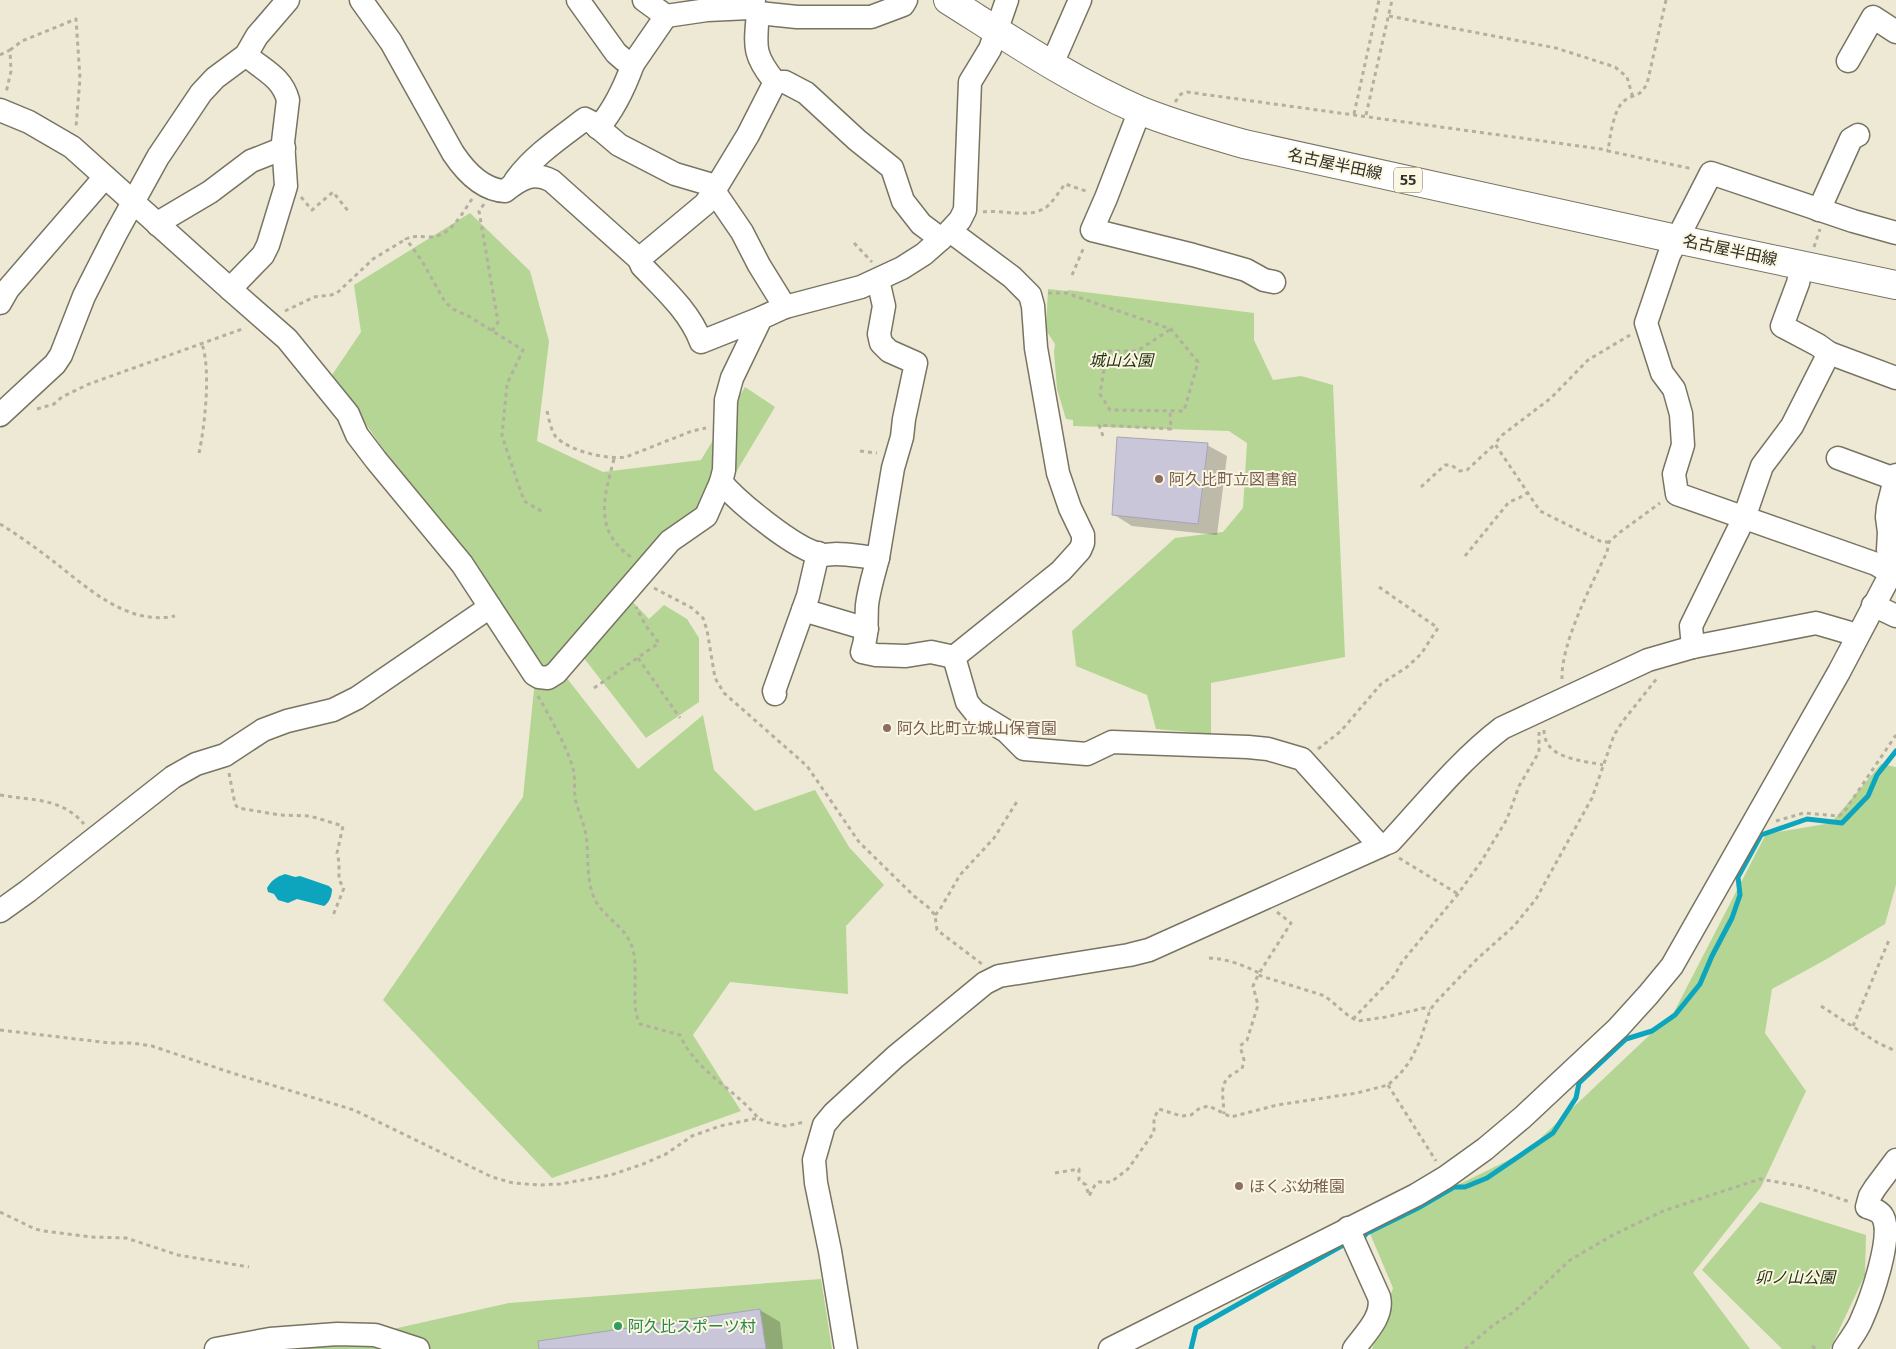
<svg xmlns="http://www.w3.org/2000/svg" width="1896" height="1349" viewBox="0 0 1896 1349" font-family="Bitter,'Noto Sans JP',serif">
	<rect width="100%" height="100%" fill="#eee9d5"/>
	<!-- green -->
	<g fill="#b4d594">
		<polygon points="470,213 530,271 549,341 537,441 603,472 701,460 745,387 775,407 732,479 629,598 649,619 664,605 687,619 699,638 699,702 646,738 580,653 562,672 638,769 703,715 714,770 755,811 815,790 849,847 884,885 846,926 848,994 730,982 693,1035 741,1111 552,1178 383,1000 523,797 536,670 332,375 361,332 354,285"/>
		<polygon points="1048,289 1067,291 1068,290 1254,313 1254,340 1273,380 1301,376 1333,385 1345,657 1211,683 1211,734 1156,729 1147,695 1076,666 1072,631 1175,538 1223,532 1243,508 1247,443 1229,431 1073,426 1073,420 1066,419 1057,389 1054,352 1055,344 1046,330"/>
		<polygon points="1881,764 1896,767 1896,885 1885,924 1825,960 1772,989 1765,1033 1806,1091 1761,1187 1693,1273 1750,1349 1372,1349 1393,1288 1368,1229 1527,1151 1674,1012 1766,834 1831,823"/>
		<polygon points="1760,1202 1866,1235 1865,1275 1830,1349 1782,1349 1702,1270"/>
		<polygon points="821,1279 832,1349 304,1349 509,1303"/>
	</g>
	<!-- water -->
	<path fill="#0ca5bd" d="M285,874L295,877L300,876L329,886L332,889C332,896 329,903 324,906L297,899L288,903L278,900L274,894L268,892L267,888C272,880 276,877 285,874Z"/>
	<!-- shadow -->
	<g fill="#0003">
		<polygon points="1207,445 1227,456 1217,535 1132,526 1113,514"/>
		<polygon points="760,1310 780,1322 783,1349 557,1349 556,1339"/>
	</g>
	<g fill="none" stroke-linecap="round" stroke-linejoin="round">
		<!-- stream -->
		<g stroke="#0ca5bd" stroke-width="5">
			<polyline points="1363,1242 1364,1236 1367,1233 1418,1208 1454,1187 1465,1187 1487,1178 1553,1133 1576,1098 1579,1083 1626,1039 1652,1031 1675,1015 1700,984 1712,956 1732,918 1740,895 1738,877 1761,835 1807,819 1842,823 1868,796 1877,775 1896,751"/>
			<polyline points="1191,1349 1196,1328 1345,1244"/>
		</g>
	</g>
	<!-- building -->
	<g fill="#c9c6da" stroke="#a6a4b7">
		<polygon points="1117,437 1208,443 1198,524 1112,515"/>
		<polygon points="760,1309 766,1349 539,1349 538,1341"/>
	</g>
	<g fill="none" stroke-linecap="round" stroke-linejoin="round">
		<defs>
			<g id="minor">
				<path d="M361,0L391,42L453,153C465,171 482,190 505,191C521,178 533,171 552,181L639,259L705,204L714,191L742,232L759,265L785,307"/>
				<polyline points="578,0 616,53 624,60 633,64 666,16"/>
				<polyline points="644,0 666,16 707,10 750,8 754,0"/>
				<polyline points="750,8 758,13 797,17 871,17 903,5 906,0"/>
				<polyline points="1848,61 1873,17 1896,32"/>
				<polyline points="1052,64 1080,0"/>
				<polyline points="775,82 785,82 806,93 857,140 892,168 903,201 921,224 941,239"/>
				<polyline points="0,110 29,122 72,147 230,289 287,339 348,414 357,435 376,460 462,564 534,674 539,677 548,678 556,673 670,541 706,516 721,482 724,470 726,400 732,378 761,318 785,307 861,287 902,268 924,254 950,231 960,220 965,210 970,82 990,49 1007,0"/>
				<polyline points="1140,110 1106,198 1092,230 1193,255 1246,270 1264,280 1274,282"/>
				<path d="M598,128C614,110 625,86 633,64"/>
				<path d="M515,181C533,156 560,138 585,119L593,123L619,145L675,174L709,184L714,191L748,135L775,82C753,55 755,47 758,13"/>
				<polyline points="1819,210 1851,139 1858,135"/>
				<polyline points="158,225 161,221 210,192 251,161 284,148"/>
				<polyline points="950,231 1012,277 1030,295 1033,306 1036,348 1058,473 1070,508 1083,535 1083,543 1080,550 1061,571 954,657 967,702 975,712 1006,731 1024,749 1087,754 1112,742 1248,747 1268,749 1302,759 1380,846"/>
				<path d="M639,259L642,266C664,289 690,312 701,342L761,318"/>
				<polyline points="1802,265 1798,283 1782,326 1818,345 1829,353"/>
				<path d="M230,289L263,255L268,245L286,186L283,142L288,100C282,77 263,70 246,55"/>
				<polyline points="0,303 8,289 105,177"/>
				<polyline points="0,415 55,364 61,355 84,296 115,235 158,157 201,93 215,78 246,55 257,36 288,0"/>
				<polyline points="1838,458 1895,479"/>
				<polyline points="1896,475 1888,507 1887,517 1889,532 1888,550 1896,561"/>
				<path d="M721,482C738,502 795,549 820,554C825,556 831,554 836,554C850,554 864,557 878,558L893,468L902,437L904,419L916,363L889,351L881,343L879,334L884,306L878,280"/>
				<path d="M878,558C874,573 869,589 867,605C866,622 868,635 862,652L876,655L906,656L931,652L954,657"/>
				<polyline points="1891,573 1876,564 1677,494 1674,474 1683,445 1681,414 1674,389 1662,373 1646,323 1669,255 1711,173 1853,221 1896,233"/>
				<polyline points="1873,605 1896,616"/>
				<polyline points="803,610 867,629"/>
				<polyline points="1693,647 1691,626 1744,518 1762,466 1792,426 1829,353 1896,378"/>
				<polyline points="775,694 774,691 808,596 818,553"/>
				<polyline points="0,911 28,891 173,777 196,764 225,755 263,730 287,721 333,710 357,698 490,607"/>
				<path d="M1348,1228L1379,1297C1384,1316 1365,1334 1354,1349"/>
				<polyline points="216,1349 270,1339 337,1334 375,1335 418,1349"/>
				<path d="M846,1349L830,1251L816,1183L814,1160L824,1125L834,1113L895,1057L985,983L999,976L1129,955L1149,950L1385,844L1390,842C1426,803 1459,761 1502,728L1648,660L1693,647L1816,623L1847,632L1856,638"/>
				<polyline points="1110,1349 1416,1195 1446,1177 1485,1149 1523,1117 1618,1028 1648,995 1672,966 1839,672 1896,564"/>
				<path d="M1844,1349C1850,1339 1858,1330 1862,1319C1871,1299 1893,1237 1883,1217C1880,1211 1873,1209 1867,1207L1870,1196L1875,1188L1896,1160"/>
			</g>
			<path id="major" d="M948,0C1010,39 1072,81 1139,110C1173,124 1209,134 1244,144L1676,239L1896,285"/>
		</defs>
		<!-- minor casing -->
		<use href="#minor" stroke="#787462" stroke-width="25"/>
		<!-- major casing -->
		<use href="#major" stroke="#787462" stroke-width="30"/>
		<!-- path -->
		<g stroke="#b4af9f" stroke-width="3" stroke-dasharray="4 4" stroke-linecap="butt">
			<path d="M1666,0L1647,84C1638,99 1634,93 1624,101C1613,110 1610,138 1608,151L1693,169"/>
			<polyline points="1389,16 1556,48 1615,67 1627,77 1633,98"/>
			<polyline points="10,50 22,41 76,19 80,78 76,127"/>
			<polyline points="0,55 10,50 11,71 6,93"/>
			<polyline points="1175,102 1181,94 1187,92 1608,150"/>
			<polyline points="1354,114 1379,0"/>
			<polyline points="1366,115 1392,0"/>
			<polyline points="301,197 312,210 333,192 349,212"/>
			<path d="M472,199C461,215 451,236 430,237C421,237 414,235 406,239L422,261L445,302L453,309L470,317L523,350L507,384L502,436L524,501L543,512"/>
			<polyline points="484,204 479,211 498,322 492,331"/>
			<path d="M983,212C1004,209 1033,221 1050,204C1055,198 1060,191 1065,184L1089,192"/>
			<polyline points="854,243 872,262"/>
			<polyline points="1814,247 1820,229"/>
			<polyline points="1072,275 1084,247"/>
			<polyline points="1048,293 1066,293 1171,329 1198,362 1184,411 1110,410 1100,394 1107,351 1137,351 1171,329"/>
			<polyline points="285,311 314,297 331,295 337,293 373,259 406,239"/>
			<polyline points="37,409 54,404 62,397 89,384 245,328"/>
			<path d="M547,411C549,419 551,431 556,437C570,451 607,460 626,457L692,431L706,428"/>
			<polyline points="1103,436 1099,425 1171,429 1170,411"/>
			<polyline points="860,451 877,453"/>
			<path d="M199,453C205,425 211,370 202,344"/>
			<path d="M614,459C604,497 593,530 631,557"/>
			<polyline points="1421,487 1445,465 1451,465 1460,471 1467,470 1495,444"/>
			<path d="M0,524C18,535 36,548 53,561C88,588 127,626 175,616"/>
			<polyline points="1609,542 1602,542 1540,511 1495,444 1501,436 1551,398 1588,360 1630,335"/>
			<polyline points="1465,556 1509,502 1519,498 1527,493"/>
			<polyline points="654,588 692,608 703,618 707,630 715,678 724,693 807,766 859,842 914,896 928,907 935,915 937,930 982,964"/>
			<polyline points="638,658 680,718"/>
			<path d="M1562,679C1561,643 1591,586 1607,552L1609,542L1619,533L1660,503"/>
			<polyline points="594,688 659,643 646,626 636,607"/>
			<path d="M538,696C550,717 566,745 573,768C576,779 573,791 576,802C579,813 584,824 586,835C589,855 586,876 593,895C601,918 626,924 633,950C639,972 630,1007 640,1024L680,1035C696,1072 734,1088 758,1118"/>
			<path d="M1544,730C1544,759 1581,760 1603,765"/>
			<polyline points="1318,749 1341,731 1381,684 1407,667 1421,654 1438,628 1379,587"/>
			<polyline points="229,773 235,804 238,808 280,815 310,816 343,826 337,853 339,862 339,880 344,888 332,918"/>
			<path d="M0,795C32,801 61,797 84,824"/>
			<polyline points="1776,821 1804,813 1839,816 1844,812 1896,735"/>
			<polyline points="1399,858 1458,894"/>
			<polyline points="1277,912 1291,923 1258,975 1325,996 1350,1017 1358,1021 1386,1017 1424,1008 1430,1010"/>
			<polyline points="935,915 939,911 960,875 994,838 1018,800"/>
			<path d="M1209,958C1228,959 1243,965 1259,973L1253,986L1258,1005L1247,1040L1240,1046L1244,1060L1242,1069C1217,1080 1223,1090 1224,1114"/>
			<polyline points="1821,1006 1878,1043 1896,1051"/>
			<polyline points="1353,1019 1394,976 1402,962 1458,894 1481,862 1507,819 1519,786 1539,752 1539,732"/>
			<polyline points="1853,1026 1889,940"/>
			<polyline points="0,1030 110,1043 132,1043 152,1046 232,1073 354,1110 492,1177 513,1183 540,1185 560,1184 611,1175 643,1164 666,1154 692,1136 720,1126 758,1118 765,1122 785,1126 805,1122"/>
			<polyline points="1388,1085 1436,1161"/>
			<polyline points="1055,1173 1079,1169 1079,1180 1086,1185 1089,1196 1095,1185 1099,1182 1111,1182 1128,1169 1154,1132 1154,1118 1159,1109 1181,1116 1191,1115 1200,1108 1209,1106 1231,1117 1277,1105 1357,1093 1388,1085 1400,1074 1410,1061 1420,1041 1430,1010 1436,1002 1477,959 1514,926 1536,899 1592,798 1614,735 1623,721 1658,677"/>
			<polyline points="0,1212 35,1229 44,1231 91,1237 126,1238 178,1255 249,1267"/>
			<polyline points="1812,1346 1816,1349"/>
			<polyline points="1465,1349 1492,1326 1512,1313 1531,1297 1570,1260 1613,1235 1663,1211 1760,1179 1805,1187 1850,1202"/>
		</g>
		<!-- minor -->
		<use href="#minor" stroke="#fff" stroke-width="22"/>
		<!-- major -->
		<use href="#major" stroke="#fff" stroke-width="28"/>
	</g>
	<!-- markers -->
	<g fill="#8d6e63" stroke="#fbf7e2" stroke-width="2">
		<circle cx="1159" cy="479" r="5"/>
		<circle cx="887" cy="728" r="5"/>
		<circle cx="1239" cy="1186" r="5"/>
	</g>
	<circle fill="#2e9e5b" stroke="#fbf7e2" stroke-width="2" cx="618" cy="1326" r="5"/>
	<g text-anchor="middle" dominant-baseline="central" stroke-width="4" stroke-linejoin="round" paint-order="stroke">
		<!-- shield labels -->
		<rect fill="#fbf7e2" stroke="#6e6c60" stroke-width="1" x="1394" y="167.5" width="28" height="25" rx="4"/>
		<g font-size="15" font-weight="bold" fill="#323028">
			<text x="1408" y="180">55</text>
		</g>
		<!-- street labels -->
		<g font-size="16" fill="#323028" stroke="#fbf7e2">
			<text transform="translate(1335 164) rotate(12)">名古屋半田線</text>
			<text transform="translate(1730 250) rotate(12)">名古屋半田線</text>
		</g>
		<!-- park labels -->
		<g font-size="16" font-style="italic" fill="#233312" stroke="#fbf7e2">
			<text x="1121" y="360">城山公園</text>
			<text x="1795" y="1277">卯ノ山公園</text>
		</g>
		<!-- education labels -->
		<g font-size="16" fill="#785e54" stroke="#fbf7e2" text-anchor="start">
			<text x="1169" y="479">阿久比町立図書館</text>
			<text x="897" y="728">阿久比町立城山保育園</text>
			<text x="1249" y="1186">ほくぶ幼稚園</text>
		</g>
		<!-- leisure labels -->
		<g font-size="16" fill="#27864d" stroke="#fbf7e2" text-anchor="start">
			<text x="628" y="1326">阿久比スポーツ村</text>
		</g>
	</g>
</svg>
